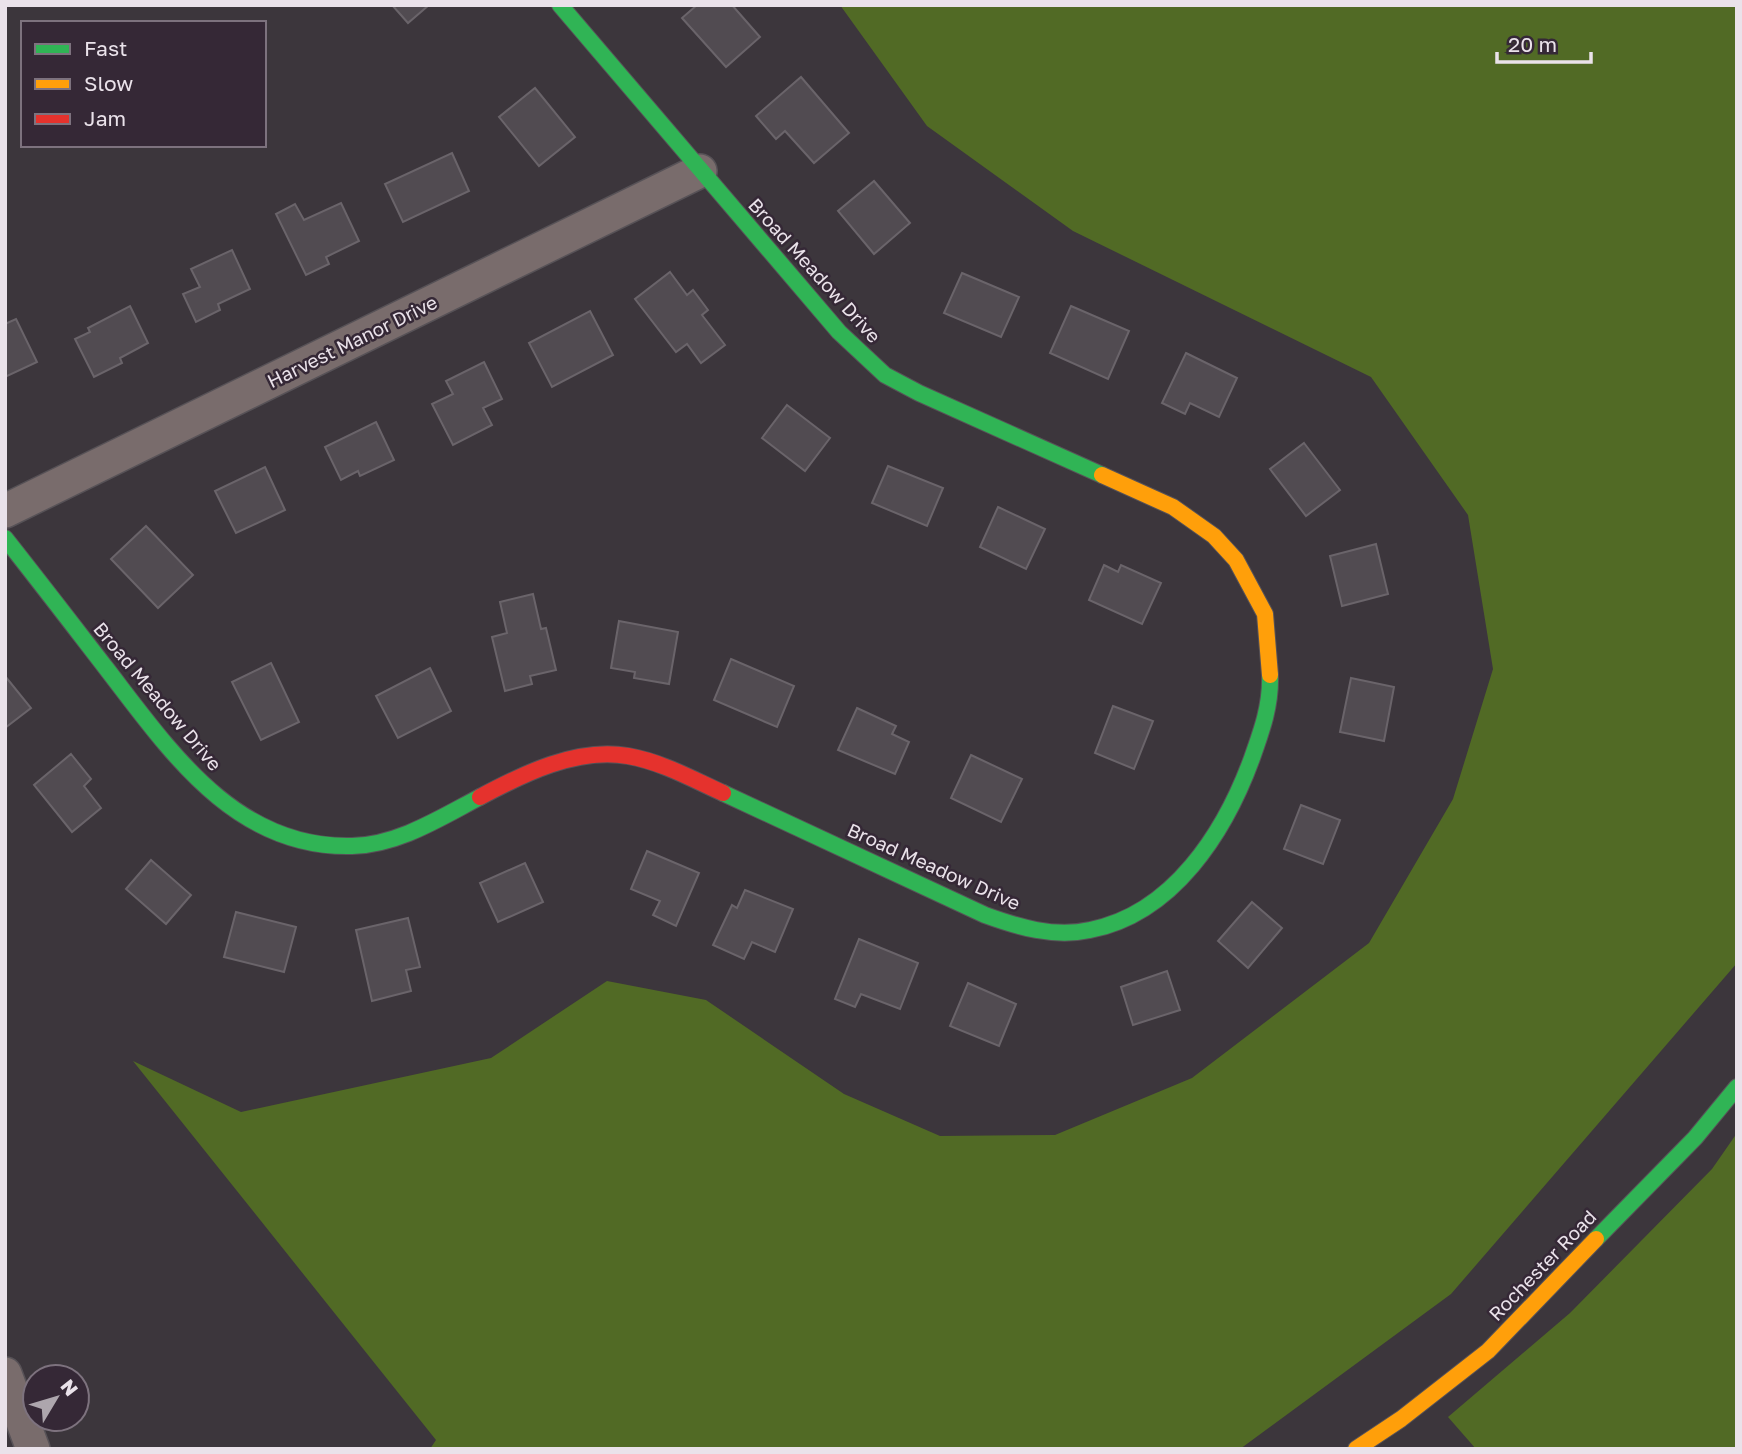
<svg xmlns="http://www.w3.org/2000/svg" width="1742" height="1454" viewBox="0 0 1742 1454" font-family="'Golos Text',sans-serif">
	<rect width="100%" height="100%" fill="#3c363c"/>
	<!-- forest -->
	<g fill="#516a25">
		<polygon points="840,5 1737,5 1737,963 1451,1294 1240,1449 430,1449 436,1440 133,1061 241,1112 491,1058 607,981 706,1000 844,1094 940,1136 1055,1135 1192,1078 1369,943 1453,799 1493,669 1468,515 1371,377 1073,231 927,126"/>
		<polygon points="1737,1133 1737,1449 1476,1449 1448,1417 1570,1313 1712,1169"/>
	</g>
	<!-- building -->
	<g fill="#514b51" stroke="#6a646a" stroke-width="2">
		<polygon points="392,5 429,5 408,23"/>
		<polygon points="697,5 732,5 760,37 726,67 682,18"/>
		<polygon points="801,77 849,133 814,163 785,131 776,139 756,116"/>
		<polygon points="535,88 575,137 539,166 499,117"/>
		<polygon points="452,153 469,191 403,222 385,184"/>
		<polygon points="874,181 910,223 874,254 838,211"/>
		<polygon points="341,203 359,241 326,257 329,264 306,275 276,214 295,204 304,220"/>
		<polygon points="232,250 250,289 218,304 220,310 196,322 183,294 200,287 191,269"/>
		<polygon points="670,272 687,295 693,290 708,310 702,315 725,345 701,363 687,344 676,352 635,299"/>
		<polygon points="962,273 1019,297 1001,337 944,313"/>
		<polygon points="130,306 148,343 120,358 122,363 94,377 75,339 90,332 88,328"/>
		<polygon points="1071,306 1129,331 1108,379 1050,353"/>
		<polygon points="590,311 613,355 552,387 529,343"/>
		<polygon points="16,319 37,362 5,377 5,324"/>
		<polygon points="1186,353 1237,378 1219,417 1190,403 1185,414 1162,403"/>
		<polygon points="484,362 502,399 483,408 492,425 453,445 432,404 453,394 446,381"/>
		<polygon points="787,405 830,438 805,471 762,438"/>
		<polygon points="376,422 394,460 360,476 358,471 341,480 325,447"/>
		<polygon points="1304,443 1340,490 1306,516 1270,469"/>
		<polygon points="888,466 943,488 927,526 872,503"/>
		<polygon points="265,467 285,510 236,533 215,491"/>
		<polygon points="998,507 1045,529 1026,569 980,547"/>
		<polygon points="146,526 193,575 158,608 111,559"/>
		<polygon points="1376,544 1388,594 1342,606 1330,556"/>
		<polygon points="1104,565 1118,572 1121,565 1161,583 1142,624 1089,600"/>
		<polygon points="533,594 541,629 546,628 556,670 530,676 532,684 505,691 492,637 507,633 500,602"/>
		<polygon points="619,621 678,632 669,684 634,678 635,672 611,668"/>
		<polygon points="731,659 794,686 777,727 714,700"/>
		<polygon points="271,663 299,722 261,740 232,682"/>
		<polygon points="430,668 451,711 398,738 376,696"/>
		<polygon points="5,676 31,708 5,728"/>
		<polygon points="1351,678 1394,687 1384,741 1340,732"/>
		<polygon points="1113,706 1153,721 1134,769 1095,753"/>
		<polygon points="857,708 896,726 892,734 909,742 895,774 838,750"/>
		<polygon points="71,754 91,779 84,786 101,808 72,832 34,785"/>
		<polygon points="971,755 1022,779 1001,822 951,798"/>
		<polygon points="1301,805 1340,820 1323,864 1284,849"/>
		<polygon points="647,851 699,873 676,926 653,915 660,901 631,889"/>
		<polygon points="151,860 191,895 166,924 126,889"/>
		<polygon points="525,863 543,902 498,922 480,883"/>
		<polygon points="745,890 793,909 775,952 752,942 744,959 713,945 732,905 737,908"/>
		<polygon points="1252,902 1282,928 1248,968 1218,941"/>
		<polygon points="236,912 296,927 284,972 224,957"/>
		<polygon points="408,918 420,967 406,970 411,991 372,1001 356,930"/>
		<polygon points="859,939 918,963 900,1009 861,994 855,1007 835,999"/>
		<polygon points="1167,971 1180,1010 1133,1025 1121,987"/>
		<polygon points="968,983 1016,1004 999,1046 950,1026"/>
	</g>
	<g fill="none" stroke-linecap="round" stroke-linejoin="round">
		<defs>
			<g id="street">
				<polyline points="5,511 700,171"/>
				<polyline points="5,1374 33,1449"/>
			</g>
			<g id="fast">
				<polyline points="560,5 839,332 885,375 919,393 1102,475"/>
				<path d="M5,538C39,581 72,624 106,668C170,751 235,849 352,846C398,845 440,818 480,797"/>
				<path d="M723,793L985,915C1018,927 1054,938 1090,930C1173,914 1225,832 1252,758C1262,730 1271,705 1270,675"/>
				<polyline points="1596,1239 1695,1138 1737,1087"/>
			</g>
			<g id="slow">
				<polyline points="1102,475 1173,507 1214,536 1236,560 1265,614 1270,675"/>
				<polyline points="1356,1449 1401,1419 1488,1351 1596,1239"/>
			</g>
			<path id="jam" d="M480,797C523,774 577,747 628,756C662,762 692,779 723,793"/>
		</defs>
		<!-- street casing -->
		<use href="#street" stroke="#575257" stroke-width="36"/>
		<!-- fast casing -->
		<use href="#fast" stroke="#575257" stroke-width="18"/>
		<!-- slow casing -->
		<use href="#slow" stroke="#575257" stroke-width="18"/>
		<!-- jam casing -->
		<use href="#jam" stroke="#575257" stroke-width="18"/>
		<!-- street -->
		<use href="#street" stroke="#796c6c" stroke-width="33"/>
		<!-- fast -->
		<use href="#fast" stroke="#30b455" stroke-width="16"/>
		<!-- slow -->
		<use href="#slow" stroke="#ff9f0a" stroke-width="16"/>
		<!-- jam -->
		<use href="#jam" stroke="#e5322d" stroke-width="16"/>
	</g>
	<g text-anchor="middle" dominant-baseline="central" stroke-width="5" stroke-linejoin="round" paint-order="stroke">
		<!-- street labels -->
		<g font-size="19" fill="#eae2ea" stroke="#352836">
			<text transform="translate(815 270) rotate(48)">Broad Meadow Drive</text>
			<text transform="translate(352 341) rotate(-26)">Harvest Manor Drive</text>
			<text transform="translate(158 696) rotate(50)">Broad Meadow Drive</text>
			<text transform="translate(934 866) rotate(24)">Broad Meadow Drive</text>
			<text transform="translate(1542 1265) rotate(-46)">Rochester Road</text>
		</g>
	</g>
	<!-- border -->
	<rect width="1742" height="1454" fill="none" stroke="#eae2ea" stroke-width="14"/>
	<!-- legend -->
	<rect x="21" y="21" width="245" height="126" fill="#352836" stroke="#7d727e" stroke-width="2"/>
	<rect x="35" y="44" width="35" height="10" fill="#30b455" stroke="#7d727e" stroke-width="2"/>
	<text x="84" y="56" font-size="21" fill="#eae2ea">Fast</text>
	<rect x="35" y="79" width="35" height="10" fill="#ff9f0a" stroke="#7d727e" stroke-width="2"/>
	<text x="84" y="91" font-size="21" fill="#eae2ea">Slow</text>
	<rect x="35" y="114" width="35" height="10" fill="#e5322d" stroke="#7d727e" stroke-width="2"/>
	<text x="84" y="126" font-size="21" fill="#eae2ea">Jam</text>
	<!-- north arrow -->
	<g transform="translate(56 1398) rotate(52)"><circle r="33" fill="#352836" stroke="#7d727e" stroke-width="2"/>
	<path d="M0-5L12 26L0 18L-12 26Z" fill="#ada6ad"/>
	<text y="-10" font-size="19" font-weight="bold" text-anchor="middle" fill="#eae2ea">N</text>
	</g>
	<!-- scale -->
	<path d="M1497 52v10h94v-10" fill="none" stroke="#eae2ea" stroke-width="3.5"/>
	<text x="1508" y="52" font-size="21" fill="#eae2ea" stroke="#352836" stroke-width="5" paint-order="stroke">20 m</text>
</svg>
